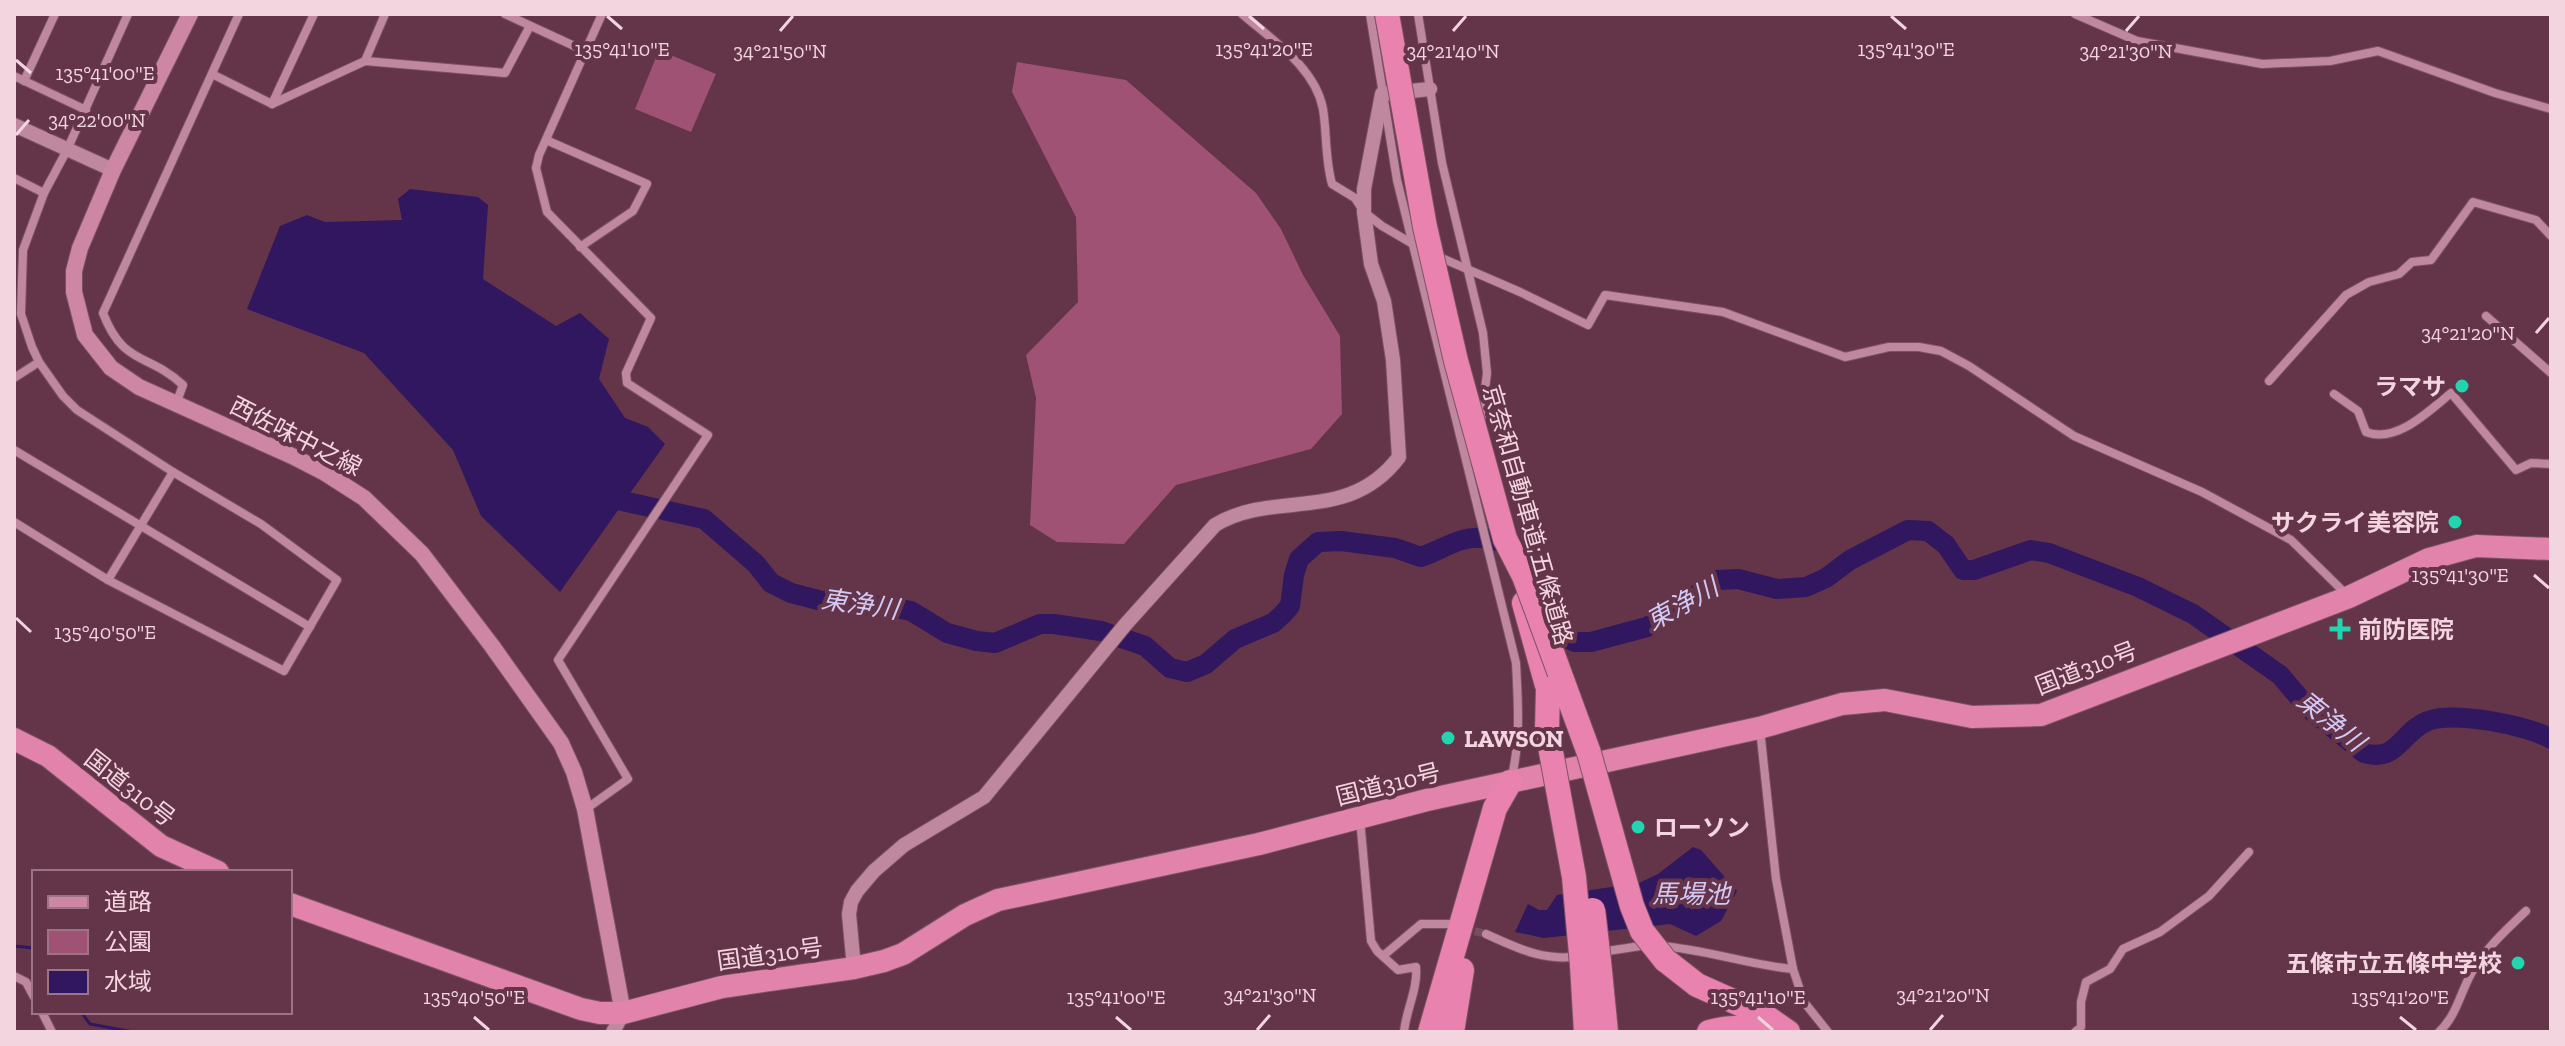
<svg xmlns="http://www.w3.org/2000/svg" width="2565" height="1046" viewBox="0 0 2565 1046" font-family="'Zilla Slab','Noto Sans JP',serif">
	<rect width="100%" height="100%" fill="#643449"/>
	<!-- green -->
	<g fill="#9f5274">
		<polygon points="659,50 716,74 691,132 635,109"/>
		<polygon points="1017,62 1126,80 1256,193 1281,229 1303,275 1340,336 1342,414 1311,449 1176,485 1124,544 1057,542 1030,525 1036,398 1026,355 1078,302 1076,217 1012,92"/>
	</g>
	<!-- water -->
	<g fill="#30175f">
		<polygon points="410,189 478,197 488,205 483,279 556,326 580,313 609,339 599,379 625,418 648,427 665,444 560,592 481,516 453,450 364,353 247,309 280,226 307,215 325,222 402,220 398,199"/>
		<polygon points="1693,847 1701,850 1737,891 1721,921 1696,936 1670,924 1544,938 1515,932 1528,904 1539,910 1547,910 1557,895 1639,883 1658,874"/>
	</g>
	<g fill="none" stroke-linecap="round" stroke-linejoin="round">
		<!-- stream -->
		<g stroke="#30175f" stroke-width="3">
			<polyline points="14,946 34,948"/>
			<polyline points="81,1012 90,1024 133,1032"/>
		</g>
		<!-- river -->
		<path stroke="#30175f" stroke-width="20" d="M600,496L704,519L756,564L771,583L791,593L826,602L891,607L911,611L947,633L977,641L995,643L1040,624H1054L1101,631L1145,646L1170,668L1187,672L1206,664L1235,639L1273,623L1282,615L1290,606L1294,575L1299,559L1318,542L1341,541L1395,548L1421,557C1436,552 1448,544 1462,540C1487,532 1514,547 1536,556L1559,623L1569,639L1575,642H1591L1647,627L1718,580L1738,579L1777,589L1806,587L1826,578L1850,560L1908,530L1928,531L1946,545L1963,570H1974L2031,550L2049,553L2138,587L2193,614L2280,675L2308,708L2364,753C2398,763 2401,731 2428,721C2453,711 2528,725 2551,739"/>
		<!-- minor-tunnel -->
		<polyline stroke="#794c60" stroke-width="8" stroke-dasharray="8 4" stroke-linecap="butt" points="1463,928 1486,934"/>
		<defs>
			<g id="minor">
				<polyline points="505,14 585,51"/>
				<path d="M1242,14C1272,40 1315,67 1323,109C1327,134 1325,159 1332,184L1355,198L1364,212L1382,226L1425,251"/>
				<path d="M1370,14L1397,180L1516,663C1518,702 1521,741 1511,780"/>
				<polyline points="1418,14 1442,163 1483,333 1487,373 1481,421"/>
				<polyline points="2075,14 2137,41 2262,64 2330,61 2378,51 2495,93 2551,109"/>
				<polyline points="365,61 385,14"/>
				<polyline points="212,74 272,104"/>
				<polyline points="14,76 86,110"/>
				<polyline points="24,81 55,14"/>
				<polyline points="272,104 365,61 505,73 530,26"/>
				<polyline points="272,104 314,14"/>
				<polyline points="546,140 647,184 633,211 580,247"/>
				<polyline points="14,178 44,193"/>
				<polyline points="1437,256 1520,292 1588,325 1605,295 1723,312 1845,357 1889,347 1919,347 1941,351 1969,366 2074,436 2202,492 2291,540 2346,594"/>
				<polyline points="2486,316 2551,373"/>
				<polyline points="14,378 39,362"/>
				<polyline points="2269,381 2346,295 2369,282 2399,274 2412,262 2431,260 2473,202 2536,220 2551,236"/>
				<path d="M2334,394L2358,411L2366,432C2396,444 2429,411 2451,393L2516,470L2531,463L2551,464"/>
				<path d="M176,404L183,385C149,353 123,366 103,313L239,14"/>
				<polyline points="14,450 310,627"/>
				<polyline points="14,522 108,580 284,671 337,580 261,524 173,472 77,410 63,396 39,362 32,347 21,314 23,250 44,193 67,150 128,14"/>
				<polyline points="108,580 173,472"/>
				<polyline points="1760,729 1776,879 1793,969 1804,1002 1828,1032"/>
				<polyline points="586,809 628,779 558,660 708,435 627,383 626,373 651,318 547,212 536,168 539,155 602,14"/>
				<path d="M1360,819L1371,941L1377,951L1398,970L1416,967C1418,989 1406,1010 1404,1032"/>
				<path d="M1486,934C1517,948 1544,962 1579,956"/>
				<path d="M1660,946C1705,949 1748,965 1793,969"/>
				<polyline points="1601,952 1647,945"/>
				<polyline points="1383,956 1421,924 1448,924"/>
				<polyline points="14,976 26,982 34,997"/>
				<polyline points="42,1012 52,1032"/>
				<polyline points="2075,1032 2081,1027 2081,1002 2086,982 2110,969 2123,949 2160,932 2209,896 2249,852"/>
				<path d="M2439,1032C2457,1015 2460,993 2472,972C2486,948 2506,930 2526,911"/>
			</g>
			<g id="tertiary">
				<polyline points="14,125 113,170"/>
				<path d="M854,968L849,914L851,902L857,891L874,871L904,845L984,797L1125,625L1215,525C1274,489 1348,525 1399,457L1393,360L1384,301L1371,264L1364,212V189L1382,94L1430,89"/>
				<polyline points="613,1032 623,1013"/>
			</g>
			<polyline id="secondary" points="190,14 113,170 80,248 74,271 74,292 85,335 111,368 139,387 292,456 325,473 364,498 422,554 492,646 561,743 574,772 585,809 623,1013"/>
			<g id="trunk">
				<polyline points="14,739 48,756 161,846 218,872"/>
				<polyline points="290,904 581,1009 600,1013 623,1013 722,987 854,968 884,961 903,954 965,915 998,900 1259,844 1427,800 1759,728 1842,704 1885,700 1972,717 2041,715 2349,597 2429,559 2476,546 2551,549"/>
			</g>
			<g id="motorway">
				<polyline points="1524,603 1548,689"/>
				<polyline points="1665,960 1697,985 1762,1014 1788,1032"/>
				<polyline points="1599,961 1606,1032"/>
				<polyline points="1582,965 1586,1032"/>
				<polyline points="1430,1032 1495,808 1510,782"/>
				<polyline points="1452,1032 1462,970"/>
				<path d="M1709,1032C1728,1027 1742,1026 1761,1032"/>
			</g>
		</defs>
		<!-- minor casing -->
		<use href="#minor" stroke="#7b5264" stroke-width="10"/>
		<!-- tertiary casing -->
		<use href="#tertiary" stroke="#7b5264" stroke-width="16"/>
		<!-- secondary casing -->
		<use href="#secondary" stroke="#7b5264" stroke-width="18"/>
		<!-- trunk casing -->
		<use href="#trunk" stroke="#7b5264" stroke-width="24"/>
		<!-- motorway casing -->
		<use href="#motorway" stroke="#7b5264" stroke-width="26"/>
		<!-- minor -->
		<use href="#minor" stroke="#c0889e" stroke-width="8"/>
		<!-- tertiary -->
		<use href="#tertiary" stroke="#c0889e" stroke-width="14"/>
		<!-- secondary -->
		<use href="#secondary" stroke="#cd86a3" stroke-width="16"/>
		<!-- trunk -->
		<use href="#trunk" stroke="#e283ac" stroke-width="22"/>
		<!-- motorway -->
		<use href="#motorway" stroke="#ea82af" stroke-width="24"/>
		<defs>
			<g id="motorway-bridge">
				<polyline points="1387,14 1425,227 1456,361 1505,539 1524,576 1589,753 1632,906 1642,931 1665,960"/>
				<polyline points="1548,689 1547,730 1574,877 1582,965"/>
				<polyline points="1593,910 1599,961"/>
			</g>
		</defs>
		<!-- motorway-bridge casing -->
		<use href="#motorway-bridge" stroke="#7b5264" stroke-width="26" stroke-linecap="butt"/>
		<!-- motorway-bridge -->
		<use href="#motorway-bridge" stroke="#ea82af" stroke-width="24"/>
	</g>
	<!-- ticks -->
	<path fill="none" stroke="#f3d5e0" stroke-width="3" d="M607,16L622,29M1249,16L1264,29M1891,16L1906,29M780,31L793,16M1453,31L1466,16M2126,31L2139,16M16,60L31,73M16,135L29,120M2536,333L2549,318M2534,575L2549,588M16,618L31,632M474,1017L489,1030M1116,1017L1131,1030M1758,1017L1773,1030M2400,1017L2416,1030M1257,1030L1270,1015M1930,1030L1943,1015"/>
	<!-- markers -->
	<g fill="#20d5b0" stroke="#643449" stroke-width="3">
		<circle cx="2462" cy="386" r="8"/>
		<circle cx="2455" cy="522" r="8"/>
		<path d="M2336 617h8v8h8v8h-8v8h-8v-8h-8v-8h8z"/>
		<circle cx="1448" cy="738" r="8"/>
		<circle cx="1638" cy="827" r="8"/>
		<circle cx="2518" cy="963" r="8"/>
	</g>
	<g text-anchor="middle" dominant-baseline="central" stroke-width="8" stroke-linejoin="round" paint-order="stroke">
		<!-- poi labels -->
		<g font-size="24" font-weight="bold" fill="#f3d5e0" stroke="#643449" text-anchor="end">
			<text x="2446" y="386">ラマサ</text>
			<text x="2439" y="522">サクライ美容院</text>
			<text x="2358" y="629" text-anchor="start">前防医院</text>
			<text x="1464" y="738" text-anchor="start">LAWSON</text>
			<text x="1654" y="827" text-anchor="start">ローソン</text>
			<text x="2502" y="963">五條市立五條中学校</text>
		</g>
		<!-- street labels -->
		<g font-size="24" fill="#f3d5e0" stroke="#643449">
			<text transform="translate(296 436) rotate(27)">西佐味中之線</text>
			<text transform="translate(1528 515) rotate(74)">京奈和自動車道;五條道路</text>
			<text transform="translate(2086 668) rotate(-21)">国道310号</text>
			<text transform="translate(1388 784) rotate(-14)">国道310号</text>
			<text transform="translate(130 788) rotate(38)">国道310号</text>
			<text transform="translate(770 954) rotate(-8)">国道310号</text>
		</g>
		<!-- water labels -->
		<g font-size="26" font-style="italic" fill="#d2c9f5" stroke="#643449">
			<text transform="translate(860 604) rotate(8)">東浄川</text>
			<text transform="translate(1682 604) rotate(-29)">東浄川</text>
			<text transform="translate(2331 721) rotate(39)">東浄川</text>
			<text x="1691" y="894">馬場池</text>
		</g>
	</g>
	<g font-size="20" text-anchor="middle" fill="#f3d5e0" stroke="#643449" stroke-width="8" stroke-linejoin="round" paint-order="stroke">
		<text x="1906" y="56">135°41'30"E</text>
		<text x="622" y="56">135°41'10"E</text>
		<text x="1264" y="56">135°41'20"E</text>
		<text x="780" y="58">34°21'50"N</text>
		<text x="1453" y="58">34°21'40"N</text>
		<text x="2126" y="58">34°21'30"N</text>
		<text x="105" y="80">135°41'00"E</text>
		<text x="97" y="127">34°22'00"N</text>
		<text x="2468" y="340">34°21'20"N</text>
		<text x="2460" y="582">135°41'30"E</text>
		<text x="105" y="639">135°40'50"E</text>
		<text x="1270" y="1002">34°21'30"N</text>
		<text x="1943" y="1002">34°21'20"N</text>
		<text x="474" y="1004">135°40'50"E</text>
		<text x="1116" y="1004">135°41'00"E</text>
		<text x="1758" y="1004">135°41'10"E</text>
		<text x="2400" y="1004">135°41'20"E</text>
	</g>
	<!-- border -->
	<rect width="2565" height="1046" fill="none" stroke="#f3d5e0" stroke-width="32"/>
	<!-- legend -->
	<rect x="32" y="870" width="260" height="144" fill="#643449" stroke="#9d7485" stroke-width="2"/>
	<rect x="48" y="896" width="40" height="12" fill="#cd86a3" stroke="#9d7485" stroke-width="2"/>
	<text x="104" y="910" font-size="24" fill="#f3d5e0">道路</text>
	<rect x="48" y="930" width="40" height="24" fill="#9f5274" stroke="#9d7485" stroke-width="2"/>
	<text x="104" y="950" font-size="24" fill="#f3d5e0">公園</text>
	<rect x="48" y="970" width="40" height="24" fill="#30175f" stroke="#9d7485" stroke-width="2"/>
	<text x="104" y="990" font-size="24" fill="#f3d5e0">水域</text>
</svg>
